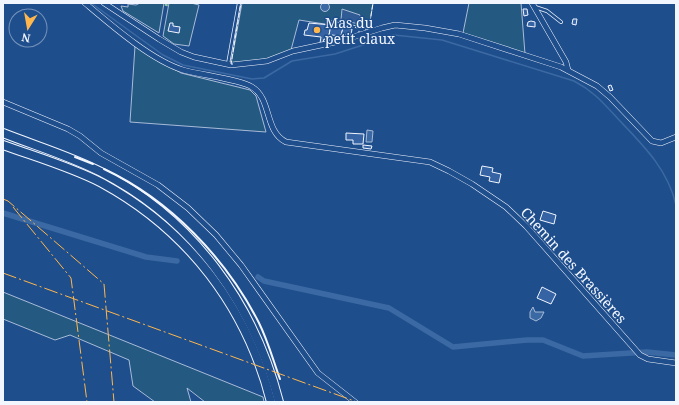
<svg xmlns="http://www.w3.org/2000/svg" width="679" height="405" viewBox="0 0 679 405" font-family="'Noto Serif',serif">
	<rect width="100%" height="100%" fill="#1f4e8c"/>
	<!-- green -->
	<g fill="#245a82" stroke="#a8bbd7">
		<polygon points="140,3 164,3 159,33 123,11 121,6 128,7 128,4 136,5"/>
		<polygon points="169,3 191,3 199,5 189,46 174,44 163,36"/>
		<polygon points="242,3 373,3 369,28 367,30 362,27 332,21 331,25 299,20 291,50 267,59 231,64"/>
		<polygon points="469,3 521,3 525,54 463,33"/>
		<polygon points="135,46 181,73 250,90 256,96 266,132 130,122"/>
		<polygon points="3,292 263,397 264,402 205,402 187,388 191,402 155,402 133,386 129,360 70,335 55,340 3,319"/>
	</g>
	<!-- parking -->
	<polygon fill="#305b95" stroke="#a8bbd7" points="342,9 360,15 359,24 341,20"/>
	<!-- water -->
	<g fill="#3b69a3" stroke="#a8bbd7">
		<circle cx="325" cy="7" r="4.5"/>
		<polygon points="367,130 373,131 372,142 366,142"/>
		<polygon points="533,307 535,312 544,312 541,318 536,321 530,318 530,312"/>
	</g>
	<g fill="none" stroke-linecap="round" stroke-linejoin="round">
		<!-- stream -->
		<path stroke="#3b69a3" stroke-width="1.5" d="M91,3L163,55L183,65L252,79L264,78L292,61L335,54L394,35L442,40L574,81C595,92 604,104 620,121C644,146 668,170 676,205"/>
		<!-- canal -->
		<g stroke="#3b69a3" stroke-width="5.5">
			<polyline points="3,213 146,257 177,261"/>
			<polyline points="258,277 264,281 389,308 453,347 527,340 543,340 583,356 647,352 676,355"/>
		</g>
	</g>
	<!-- building -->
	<g fill="#3563a3" stroke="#f2f6ff">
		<polygon points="523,9 527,9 528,15 524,16"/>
		<polygon points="573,19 577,19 576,25 572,24"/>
		<polygon points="531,21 535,22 535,27 527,26 528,22"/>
		<polygon points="170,23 173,23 173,26 180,27 179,33 168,31"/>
		<polygon points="309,23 331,25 328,40 324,39 323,43 320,43 321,37 304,35 305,30 307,30"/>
		<polygon points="331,25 343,28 341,36 332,35 331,40 328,40"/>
		<polygon points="343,28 352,29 351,35 341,35"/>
		<polygon points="611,85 613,90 610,91 608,86"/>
		<polygon points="346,133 364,134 363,144 353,144 353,140 346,140"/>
		<polygon points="363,145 372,146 371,149 363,148"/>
		<polygon points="482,166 493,168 492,172 501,174 499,183 489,181 490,177 480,175"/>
		<polygon points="543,211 556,215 554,224 540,220"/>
		<polygon points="542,287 556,294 551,304 537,298"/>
	</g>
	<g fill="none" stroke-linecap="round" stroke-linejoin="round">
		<defs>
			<g id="service">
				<polyline points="535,7 547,11 561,22"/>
				<polyline points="228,64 239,3"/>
			</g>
			<g id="minor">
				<path d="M85,3C111,25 151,60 183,70C200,75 239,79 252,87C272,99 264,131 286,142L430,162L449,171L472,184L506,207L526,226L640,355L648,359L676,363"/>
				<polyline points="104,3 159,39 181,52 194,57 231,65 267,61 293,51 340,41 382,28 395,25 425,28 459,34 561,67 597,86 610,97 652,141 661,143 676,137"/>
				<polyline points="532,3 566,62 568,70"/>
				<polyline points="3,102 68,129 80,136 101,153 158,185 188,208 216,235 241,265 318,373 355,402"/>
			</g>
			<g id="trunk">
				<path d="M3,133C36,146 70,156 101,172C193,219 254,304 279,402"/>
				<path d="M3,145C36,157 71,167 102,183C188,230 247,307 271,402"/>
			</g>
		</defs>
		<!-- service casing -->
		<use href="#service" stroke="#f2f6ff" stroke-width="4"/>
		<!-- minor casing -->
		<use href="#minor" stroke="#f2f6ff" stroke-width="6"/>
		<!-- trunk casing -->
		<use href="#trunk" stroke="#f2f6ff" stroke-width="10"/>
		<!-- service -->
		<use href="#service" stroke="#1f4e8c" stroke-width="2.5"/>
		<!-- minor -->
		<use href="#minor" stroke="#1f4e8c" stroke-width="5"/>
		<!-- trunk -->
		<use href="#trunk" stroke="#1f4e8c" stroke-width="8"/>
		<!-- hedge -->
		<polyline stroke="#97c8a6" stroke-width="3" stroke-dasharray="2 3" stroke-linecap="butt" points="166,6 167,3"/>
		<!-- fence -->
		<g stroke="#f2f6ff" stroke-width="1" stroke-dasharray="5 2" stroke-linecap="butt">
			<polyline points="331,25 331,21 362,27 367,30 369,28 373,3"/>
			<polyline points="343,28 343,26 359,28 359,32"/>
			<polyline points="233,64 231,64 241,3"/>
		</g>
		<!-- wall -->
		<g stroke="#f2f6ff" stroke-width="2">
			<polyline points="75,157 93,164"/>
			<path d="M104,169C170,200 226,258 259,323C268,341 273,360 280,379"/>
		</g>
		<!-- power -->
		<g stroke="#ffb74d" stroke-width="1" stroke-dasharray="14 3 2 3" stroke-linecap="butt">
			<polyline points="3,199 8,201 104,284 114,402"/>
			<polyline points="13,207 71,278 87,402"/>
			<polyline points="3,273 357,402"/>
		</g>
	</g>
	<!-- markers -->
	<circle fill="#ffb74d" stroke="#1f4e8c" stroke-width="1.5" cx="317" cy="30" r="4"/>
	<g text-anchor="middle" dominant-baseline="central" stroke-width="3" stroke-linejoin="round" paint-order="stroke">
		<!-- poi labels -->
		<g font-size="14" fill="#f2f6ff" stroke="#1f4e8c" text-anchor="start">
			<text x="325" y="22">Mas du<tspan x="325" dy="16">petit claux</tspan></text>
		</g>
		<!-- street labels -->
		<g font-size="14" fill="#f2f6ff" stroke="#1f4e8c">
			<text transform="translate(574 265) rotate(48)">Chemin des Brassières</text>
		</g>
	</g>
	<!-- border -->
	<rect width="679" height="405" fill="none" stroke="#f2f6ff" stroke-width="8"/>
	<!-- north arrow -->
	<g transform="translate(28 28) rotate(191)"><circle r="19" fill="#1f4e8c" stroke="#7391ba"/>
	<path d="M0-3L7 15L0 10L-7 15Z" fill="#ffb74d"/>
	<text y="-6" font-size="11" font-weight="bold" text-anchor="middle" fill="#f2f6ff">N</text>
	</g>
</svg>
